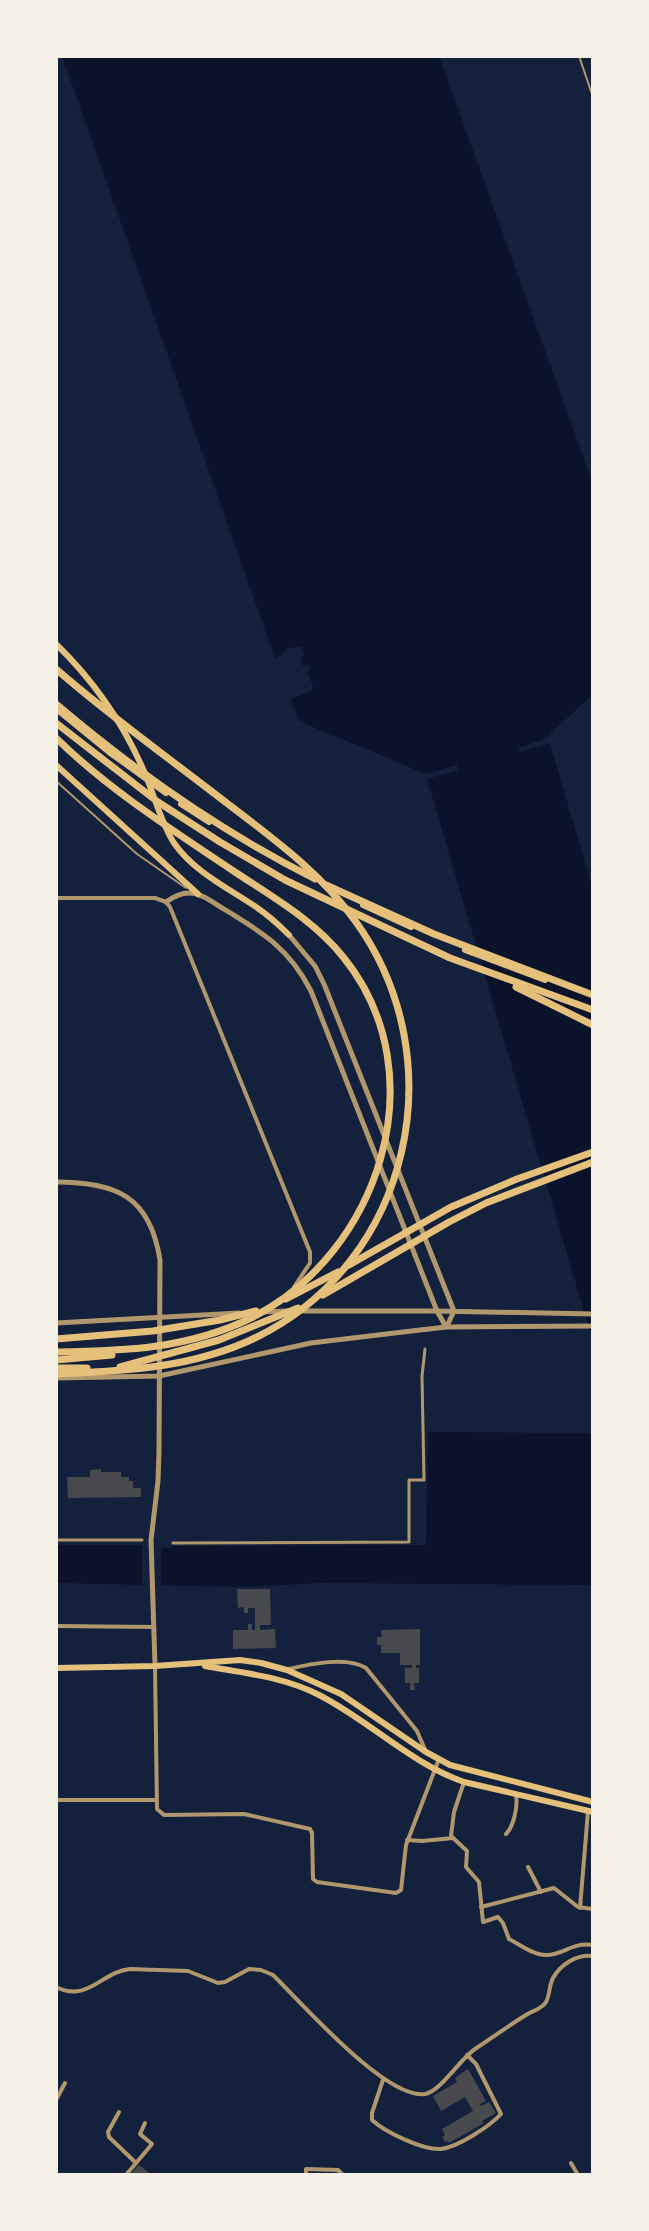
<svg xmlns="http://www.w3.org/2000/svg" width="649" height="2231" viewBox="0 0 649 2231" font-family="Mulish,sans-serif">
	<rect width="100%" height="100%" fill="#14213d"/>
	<!-- water -->
	<g fill="#0b132b">
		<polygon points="62,56 439,56 593,484 593,694 548,736 548,738 518,748 520,752 550,743 593,890 593,1342 427,779 458,770 457,765 426,774 299,721 291,699 311,691 313,686 307,672 311,670 309,665 303,666 300,657 305,655 301,646 285,649 285,651 281,653 281,656 275,658"/>
		<polygon points="428,1432 593,1433 593,1585 319,1583 246,1587 56,1583 56,1545 143,1545 143,1548 172,1548 172,1546 426,1545"/>
	</g>
	<!-- pier -->
	<rect fill="#14213d" x="142" y="1546" width="19" height="39"/>
	<!-- building -->
	<g fill="#48494c">
		<polygon points="101,1469 101,1472 121,1472 121,1477 129,1477 129,1481 133,1481 133,1488 141,1488 141,1497 68,1498 67,1477 90,1477 90,1470"/>
		<polygon points="237,1589 270,1589 271,1625 260,1625 260,1630 275,1629 276,1648 233,1649 233,1630 248,1630 248,1624 252,1624 252,1630 255,1630 255,1608 248,1608 248,1613 244,1613 244,1607 238,1608"/>
		<polygon points="420,1629 420,1665 416,1665 416,1668 419,1668 419,1683 414,1683 415,1690 410,1690 410,1683 405,1683 405,1668 412,1668 412,1665 400,1665 400,1653 381,1653 381,1645 377,1645 377,1637 382,1637 381,1630"/>
		<polygon points="468,2069 486,2101 480,2104 481,2106 489,2102 496,2113 482,2121 484,2123 449,2143 448,2141 445,2142 442,2137 445,2135 442,2129 473,2111 465,2097 441,2111 433,2096 457,2082 455,2078"/>
		<polygon points="139,2165 149,2173 148,2175 130,2175"/>
	</g>
	<g fill="none" stroke-linecap="round" stroke-linejoin="round">
		<!-- service -->
		<g stroke="#b1986c" stroke-width="2">
			<polyline points="579,56 593,97"/>
			<polyline points="56,781 137,854 186,888"/>
		</g>
		<!-- pedestrian -->
		<g stroke="#b1986c" stroke-width="3">
			<polyline points="56,1540 142,1540"/>
			<polyline points="173,1543 409,1542 409,1480 424,1480 422,1376 425,1349"/>
		</g>
		<!-- minor -->
		<g stroke="#b1986c" stroke-width="4">
			<polyline points="56,898 155,898 166,902 170,907 310,1252 310,1263 294,1287"/>
			<polyline points="56,1626 153,1627"/>
			<polyline points="155,1666 157,1809 164,1815 244,1814 310,1829 312,1833 313,1879 317,1882 396,1893 401,1890 406,1845 439,1759"/>
			<path d="M289,1669C310,1664 347,1656 366,1668L417,1731L426,1752"/>
			<path d="M464,1782L454,1812L451,1836L467,1851L466,1867L479,1882L483,1922L498,1917L503,1923L509,1939C519,1944 535,1956 547,1955C563,1955 572,1942 593,1945"/>
			<polyline points="56,1800 156,1800"/>
			<path d="M506,1834C514,1826 518,1806 516,1794"/>
			<polyline points="407,1840 422,1841 453,1838"/>
			<polyline points="528,1867 541,1892"/>
			<polyline points="481,1907 554,1888 578,1907 593,1909"/>
			<polyline points="580,1908 588,1811"/>
			<path d="M56,1987C88,2003 101,1972 130,1969L188,1971L218,1983L225,1982L249,1969L261,1970L273,1975C301,2002 386,2100 425,2094C441,2091 460,2059 475,2049C492,2038 508,2026 526,2015C533,2010 541,2010 546,2002C550,1995 549,1985 553,1978C561,1964 577,1954 593,1956"/>
			<path d="M383,2080L372,2113V2120C385,2132 422,2150 441,2149C458,2147 490,2126 501,2114L476,2064L467,2055"/>
			<polyline points="56,2100 65,2083"/>
			<polyline points="119,2112 108,2132 109,2137 136,2163"/>
			<polyline points="571,2163 578,2175"/>
			<polyline points="126,2175 152,2144 140,2134 145,2123"/>
			<polyline points="306,2175 306,2169 338,2170 343,2175"/>
		</g>
		<!-- tertiary -->
		<g stroke="#b1986c" stroke-width="5">
			<path d="M166,902C173,897 180,893 189,893C201,893 212,902 222,908C262,932 289,948 311,991L437,1311L446,1327"/>
			<polyline points="289,935 315,966 324,984 454,1311 447,1326"/>
			<path d="M56,1182C116,1182 150,1196 160,1260L159,1452L158,1481L151,1540L155,1666"/>
			<polyline points="297,1311 437,1311 593,1314"/>
			<polyline points="261,1312 287,1311"/>
			<polyline points="56,1323 239,1313"/>
			<polyline points="56,1378 159,1376 311,1343 403,1332 446,1327 593,1326"/>
		</g>
		<!-- primary -->
		<g stroke="#e5c07b" stroke-width="6">
			<path d="M205,1666C244,1673 284,1677 319,1695C370,1721 410,1763 464,1782L593,1812"/>
			<polyline points="56,1668 155,1666 240,1660 261,1663 287,1670 341,1694 426,1752 450,1765 593,1802"/>
		</g>
		<!-- trunk -->
		<g stroke="#e5c07b" stroke-width="6">
			<path d="M56,644C94,681 122,721 143,769C154,793 160,821 174,843C194,872 228,888 256,907C268,915 279,925 289,935"/>
			<polyline points="60,712 109,752 166,793"/>
			<polyline points="56,765 198,894"/>
			<polyline points="181,804 209,822"/>
			<polyline points="363,905 411,927"/>
			<polyline points="465,950 545,980"/>
		</g>
		<!-- motorway -->
		<g stroke="#e5c07b" stroke-width="7">
			<path d="M56,669C111,717 170,759 228,804C274,839 322,874 356,922C455,1060 411,1261 257,1337C194,1368 125,1371 56,1374"/>
			<path d="M56,704C136,772 222,832 315,879"/>
			<polyline points="56,723 158,802 220,842 285,880 450,958 593,1010"/>
			<path d="M56,738C109,790 174,831 235,872C274,898 315,921 344,958C438,1075 379,1254 251,1318C188,1349 124,1351 56,1352"/>
			<polyline points="326,885 434,934 593,995"/>
			<polyline points="516,987 593,1025"/>
			<polyline points="349,1265 451,1207 517,1179 593,1152"/>
			<polyline points="323,1295 449,1222 486,1203 593,1162"/>
			<polyline points="286,1299 338,1272"/>
			<polyline points="56,1339 153,1331 220,1320 256,1311"/>
			<polyline points="56,1360 112,1355"/>
			<polyline points="120,1367 219,1340 298,1308"/>
			<polyline points="56,1368 87,1368"/>
		</g>
	</g>
	<!-- border -->
	<rect width="649" height="2231" fill="none" stroke="#f6f1e7" stroke-width="116"/>
</svg>
